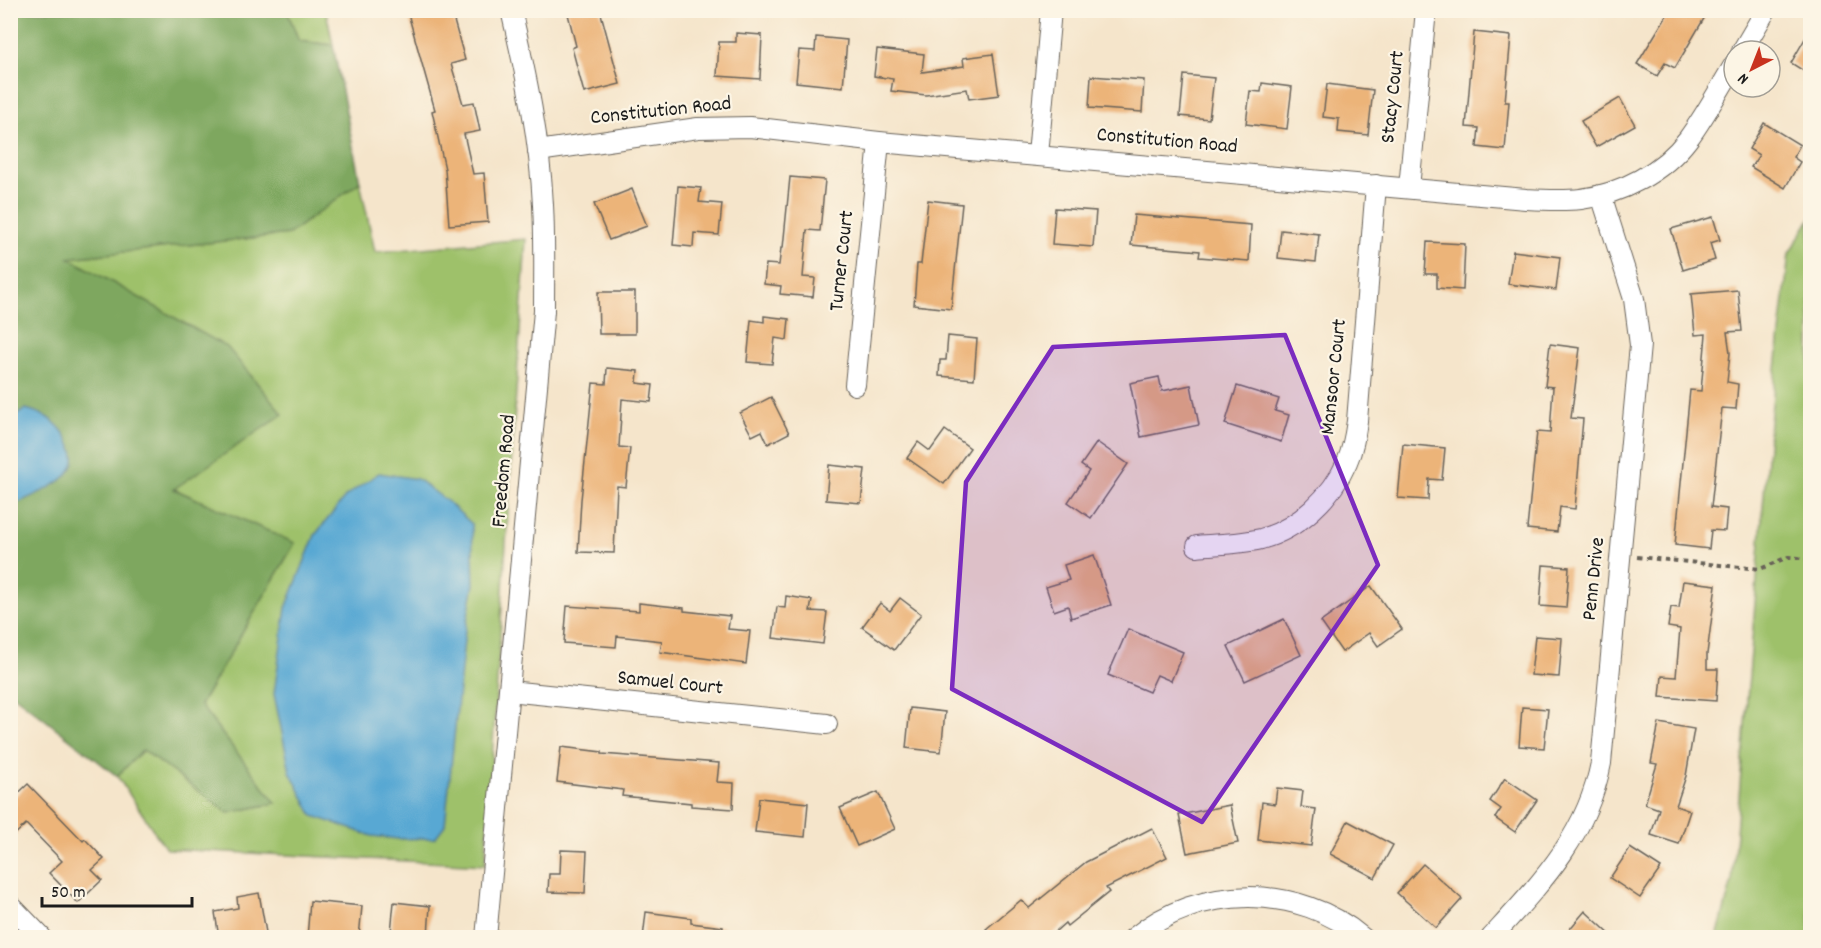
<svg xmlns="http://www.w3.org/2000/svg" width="1821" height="948" viewBox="0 0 1821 948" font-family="Dekko,sans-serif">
	<rect width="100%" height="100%" fill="#fcf5e5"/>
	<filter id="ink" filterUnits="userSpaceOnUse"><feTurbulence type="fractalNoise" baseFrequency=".0167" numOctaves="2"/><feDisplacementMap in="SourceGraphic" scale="12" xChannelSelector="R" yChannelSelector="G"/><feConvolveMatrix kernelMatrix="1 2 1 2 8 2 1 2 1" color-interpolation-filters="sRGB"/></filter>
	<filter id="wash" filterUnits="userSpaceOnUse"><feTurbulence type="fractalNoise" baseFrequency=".008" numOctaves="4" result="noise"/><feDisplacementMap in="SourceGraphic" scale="24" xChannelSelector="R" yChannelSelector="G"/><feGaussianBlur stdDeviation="1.35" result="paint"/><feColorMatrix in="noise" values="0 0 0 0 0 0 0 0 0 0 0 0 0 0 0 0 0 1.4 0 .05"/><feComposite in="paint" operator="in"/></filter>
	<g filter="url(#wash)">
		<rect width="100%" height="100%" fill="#f5e5cb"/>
		<!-- green -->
		<g fill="#9ec16b" stroke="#5d6e44" stroke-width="1.5">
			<polygon points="287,11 326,11 333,45 299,41"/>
			<polygon points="360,182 375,252 526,239 485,865 166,849 117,776 143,750 228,813 275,803 200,705 294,543 174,489 68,258 289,234"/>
			<polygon points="1810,219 1810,937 1717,937 1732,881 1770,422 1789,254"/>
		</g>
		<!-- forest -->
		<polygon fill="#7ea75f" stroke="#4d623e" stroke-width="1.5" points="10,11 287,11 299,41 333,45 360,182 289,234 69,258 227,347 283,414 174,489 295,543 200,705 276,803 228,813 143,750 117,776 11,693"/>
		<!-- water -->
		<g fill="#59a8d3" stroke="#3a6278" stroke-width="1.5">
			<path d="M26,409C43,413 58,422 67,438C71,446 77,456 73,465C66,485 28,497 11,506V419Z"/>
			<polygon points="379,473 417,479 447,501 472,524 474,584 465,631 445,825 435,838 398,839 372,836 313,816 290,772 274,694 286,608 315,535 346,496"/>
		</g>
		<g id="blocks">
			<!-- building -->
			<g fill="#ecb479">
				<polygon points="407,10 451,10 465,60 451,64 463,104 474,102 480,131 464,134 473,174 484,173 488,222 449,225 445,169 432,111 435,110"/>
				<polygon points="567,10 600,10 620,84 584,93 572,48 576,46"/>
				<polygon points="1670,10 1709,10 1675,68 1665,63 1657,76 1637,64"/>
				<polygon points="1810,30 1810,75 1791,63"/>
				<polygon points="1474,32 1511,36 1505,102 1509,102 1505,150 1477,147 1479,128 1466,127"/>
				<polygon points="736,33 762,35 760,79 717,76 719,42 736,42"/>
				<polygon points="816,37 847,40 843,87 796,82 799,50 815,51"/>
				<polygon points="877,49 924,54 922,72 964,66 963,58 993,54 999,95 969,99 967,89 926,95 891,91 893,79 874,76"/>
				<polygon points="1184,75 1214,78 1209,119 1180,116"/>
				<polygon points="1091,76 1144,80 1142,112 1089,108"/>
				<polygon points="1262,83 1292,87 1287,129 1246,124 1250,91 1261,92"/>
				<polygon points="1327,84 1373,90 1368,135 1338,132 1339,119 1323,117"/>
				<polygon points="1620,98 1635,125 1596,147 1581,121"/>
				<polygon points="1764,123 1800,145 1793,157 1800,162 1785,188 1751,167 1759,155 1749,149"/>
				<polygon points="790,177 825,180 820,231 807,230 803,277 815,278 813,297 780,294 781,286 764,284 766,264 779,265 781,248 783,248"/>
				<polygon points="678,186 701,188 699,202 722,204 719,235 694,233 693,247 673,245"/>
				<polygon points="632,189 647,226 609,240 594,204"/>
				<polygon points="928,200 962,204 951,309 914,305 917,264 921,264"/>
				<polygon points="1055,208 1096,211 1093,247 1052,244"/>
				<polygon points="1134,215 1251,225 1249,261 1199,257 1200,251 1131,245"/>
				<polygon points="1713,217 1720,240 1710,243 1715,260 1683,270 1671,229"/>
				<polygon points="1281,230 1319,234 1316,262 1278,258"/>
				<polygon points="1427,242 1465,244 1463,290 1437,288 1437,274 1425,274"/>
				<polygon points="1513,251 1560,257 1556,290 1508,284"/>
				<polygon points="1738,290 1742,331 1727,332 1730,353 1727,382 1738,384 1736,409 1722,408 1711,507 1727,509 1725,531 1711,530 1709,549 1675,545 1690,390 1701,391 1706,334 1695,335 1691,294"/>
				<polygon points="598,292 635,292 635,334 599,334"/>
				<polygon points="764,316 789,319 787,340 775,338 772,364 747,362 751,320 764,322"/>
				<polygon points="948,336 977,339 974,379 939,376 940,360 946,360"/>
				<polygon points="1550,344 1580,348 1571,418 1583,419 1575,509 1560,507 1557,532 1527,529 1537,432 1550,433 1553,387 1545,386"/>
				<polygon points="607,368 638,371 637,383 653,385 651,402 622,399 619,447 630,448 626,487 617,486 614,553 578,552 581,500 593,383 606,384"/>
				<polygon points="1159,377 1162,391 1191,385 1199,425 1141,437 1130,383"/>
				<polygon points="1237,386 1279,399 1275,411 1289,415 1281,442 1225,424"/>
				<polygon points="771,397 789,433 768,444 762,431 752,436 740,413"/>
				<polygon points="945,430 970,448 944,484 907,458 918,442 930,451"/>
				<polygon points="1097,442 1128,464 1091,518 1068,502 1089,471 1081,465"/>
				<polygon points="1403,444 1445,448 1442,480 1429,479 1428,500 1398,498"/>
				<polygon points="829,465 865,469 861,503 826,500"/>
				<polygon points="1094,555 1111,605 1071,618 1068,606 1054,611 1046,587 1069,580 1064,565"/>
				<polygon points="1543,565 1569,567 1566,608 1540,606"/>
				<polygon points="1683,581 1716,585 1707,654 1707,669 1718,669 1716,701 1660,697 1662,676 1676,677 1680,629 1668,627 1671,607 1679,608"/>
				<polygon points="1371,586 1402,629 1378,646 1369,633 1342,652 1321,622"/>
				<polygon points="786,596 812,600 810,611 827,612 823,644 773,638 777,607 785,608"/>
				<polygon points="900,598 921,614 894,650 862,627 880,603 890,611"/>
				<polygon points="639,603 684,608 684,611 730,616 728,629 750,631 746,664 660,652 662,641 617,636 616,647 564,643 567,606 639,611"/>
				<polygon points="1284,619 1301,655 1245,681 1228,646"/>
				<polygon points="1128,629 1183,652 1171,681 1157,675 1149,692 1108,675"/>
				<polygon points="1535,636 1562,638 1559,677 1531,675"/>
				<polygon points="1522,707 1548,709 1544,748 1519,746"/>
				<polygon points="910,708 945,712 941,752 906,748"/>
				<polygon points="1659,723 1694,729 1686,776 1676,806 1690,811 1679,844 1651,835 1659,809 1645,804 1657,764 1651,763"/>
				<polygon points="561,747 602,752 602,754 719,763 717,782 734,783 733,809 691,806 691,803 622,796 623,790 557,782"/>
				<polygon points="1505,778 1537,800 1515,832 1495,818 1501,809 1490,801"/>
				<polygon points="28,784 83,841 85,839 104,859 92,870 102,880 78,903 49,873 62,861 26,824 10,839 10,801"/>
				<polygon points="1277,788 1303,791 1301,807 1316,809 1311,846 1258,840 1262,802 1275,804"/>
				<polygon points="878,792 895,829 857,846 840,808"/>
				<polygon points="759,798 808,803 805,837 755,832"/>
				<polygon points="1230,805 1238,843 1187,853 1179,815"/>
				<polygon points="1348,821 1393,845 1375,878 1330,854"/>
				<polygon points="1152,828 1167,857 1106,888 1109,892 1067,926 1065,923 1048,938 994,938 986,929 1021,900 1029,908 1086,862"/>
				<polygon points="1630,848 1661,868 1640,898 1610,878"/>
				<polygon points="561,850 587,851 585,893 548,892 549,874 560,874"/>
				<polygon points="1423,864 1462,899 1436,928 1397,893"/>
				<polygon points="259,893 267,938 219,938 215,912 238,908 237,897"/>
				<polygon points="310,901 362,906 359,938 307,938"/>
				<polygon points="394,902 430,906 428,936 391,932"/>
				<polygon points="1585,911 1614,938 1562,938"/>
				<polygon points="646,912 691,918 691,923 723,927 722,938 643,938"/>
			</g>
		</g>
	</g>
	<g filter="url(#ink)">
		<use href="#blocks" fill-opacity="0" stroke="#686259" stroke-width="1.5"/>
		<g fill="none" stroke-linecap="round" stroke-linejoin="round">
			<defs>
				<g id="street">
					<polyline points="1742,51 1766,10"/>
					<path d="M538,151L698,128L750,127L879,142L1526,199C1544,200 1563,201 1581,199C1621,194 1663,172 1688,139C1705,116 1719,90 1734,65"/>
					<polyline points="1038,155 1051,10"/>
					<polyline points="1409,188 1426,10"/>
					<polyline points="855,385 879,142"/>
					<path d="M1197,546C1218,544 1240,544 1261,539C1298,529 1332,497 1347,462C1353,449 1355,435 1357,421L1376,185"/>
					<polyline points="509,691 827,724"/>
					<polyline points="10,905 42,938"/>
					<path d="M486,938L544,311C544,276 545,241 543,205C540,140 526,74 511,10"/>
					<path d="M1134,938C1198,884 1299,883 1363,938"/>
					<path d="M1491,938C1540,884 1587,836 1601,763L1640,345L1634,299L1601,195"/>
				</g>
			</defs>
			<!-- street casing -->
			<use href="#street" stroke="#686259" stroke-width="22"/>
			<!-- path -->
			<polyline stroke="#686259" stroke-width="4" stroke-dasharray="4.5 4.5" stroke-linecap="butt" points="1637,557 1760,569 1788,557 1810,559"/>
			<!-- street -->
			<use href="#street" stroke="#fff" stroke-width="20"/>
		</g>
	</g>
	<!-- marked area -->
	<path fill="#7b2cbf" fill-opacity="0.2" stroke="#7b2cbf" stroke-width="4.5" stroke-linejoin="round" d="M1285,335L1378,565L1202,822L952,689L966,482L1053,347Z"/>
	<g text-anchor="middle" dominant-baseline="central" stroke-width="4.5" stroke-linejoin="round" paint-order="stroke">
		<!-- street labels -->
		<g font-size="21" fill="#1c1c1c" stroke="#fcf5e5">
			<text transform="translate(1394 97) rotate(-84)">Stacy Court</text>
			<text transform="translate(661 112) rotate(-6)">Constitution Road</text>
			<text transform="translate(1167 142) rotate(5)">Constitution Road</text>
			<text transform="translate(843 261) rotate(-84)">Turner Court</text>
			<text transform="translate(1335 377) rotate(-84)">Mansoor Court</text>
			<text transform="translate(505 471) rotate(-85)">Freedom Road</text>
			<text transform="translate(1595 579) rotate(-84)">Penn Drive</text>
			<text transform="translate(670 684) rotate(6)">Samuel Court</text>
		</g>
	</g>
	<!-- margin -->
	<rect width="1821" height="948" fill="none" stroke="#fcf5e5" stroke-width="36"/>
	<!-- north arrow -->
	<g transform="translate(1752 69) rotate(222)"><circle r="28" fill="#fcf5e5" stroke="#a29e95" stroke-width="1.5"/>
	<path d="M0-4.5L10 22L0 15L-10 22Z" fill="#c8321e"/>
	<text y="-9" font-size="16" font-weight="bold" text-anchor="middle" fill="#1c1c1c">N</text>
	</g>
	<!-- scale -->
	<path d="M42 897v9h150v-9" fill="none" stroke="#1c1c1c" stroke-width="3"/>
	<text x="51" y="897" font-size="18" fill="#1c1c1c" stroke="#fcf5e5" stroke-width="4.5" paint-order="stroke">50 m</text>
</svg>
